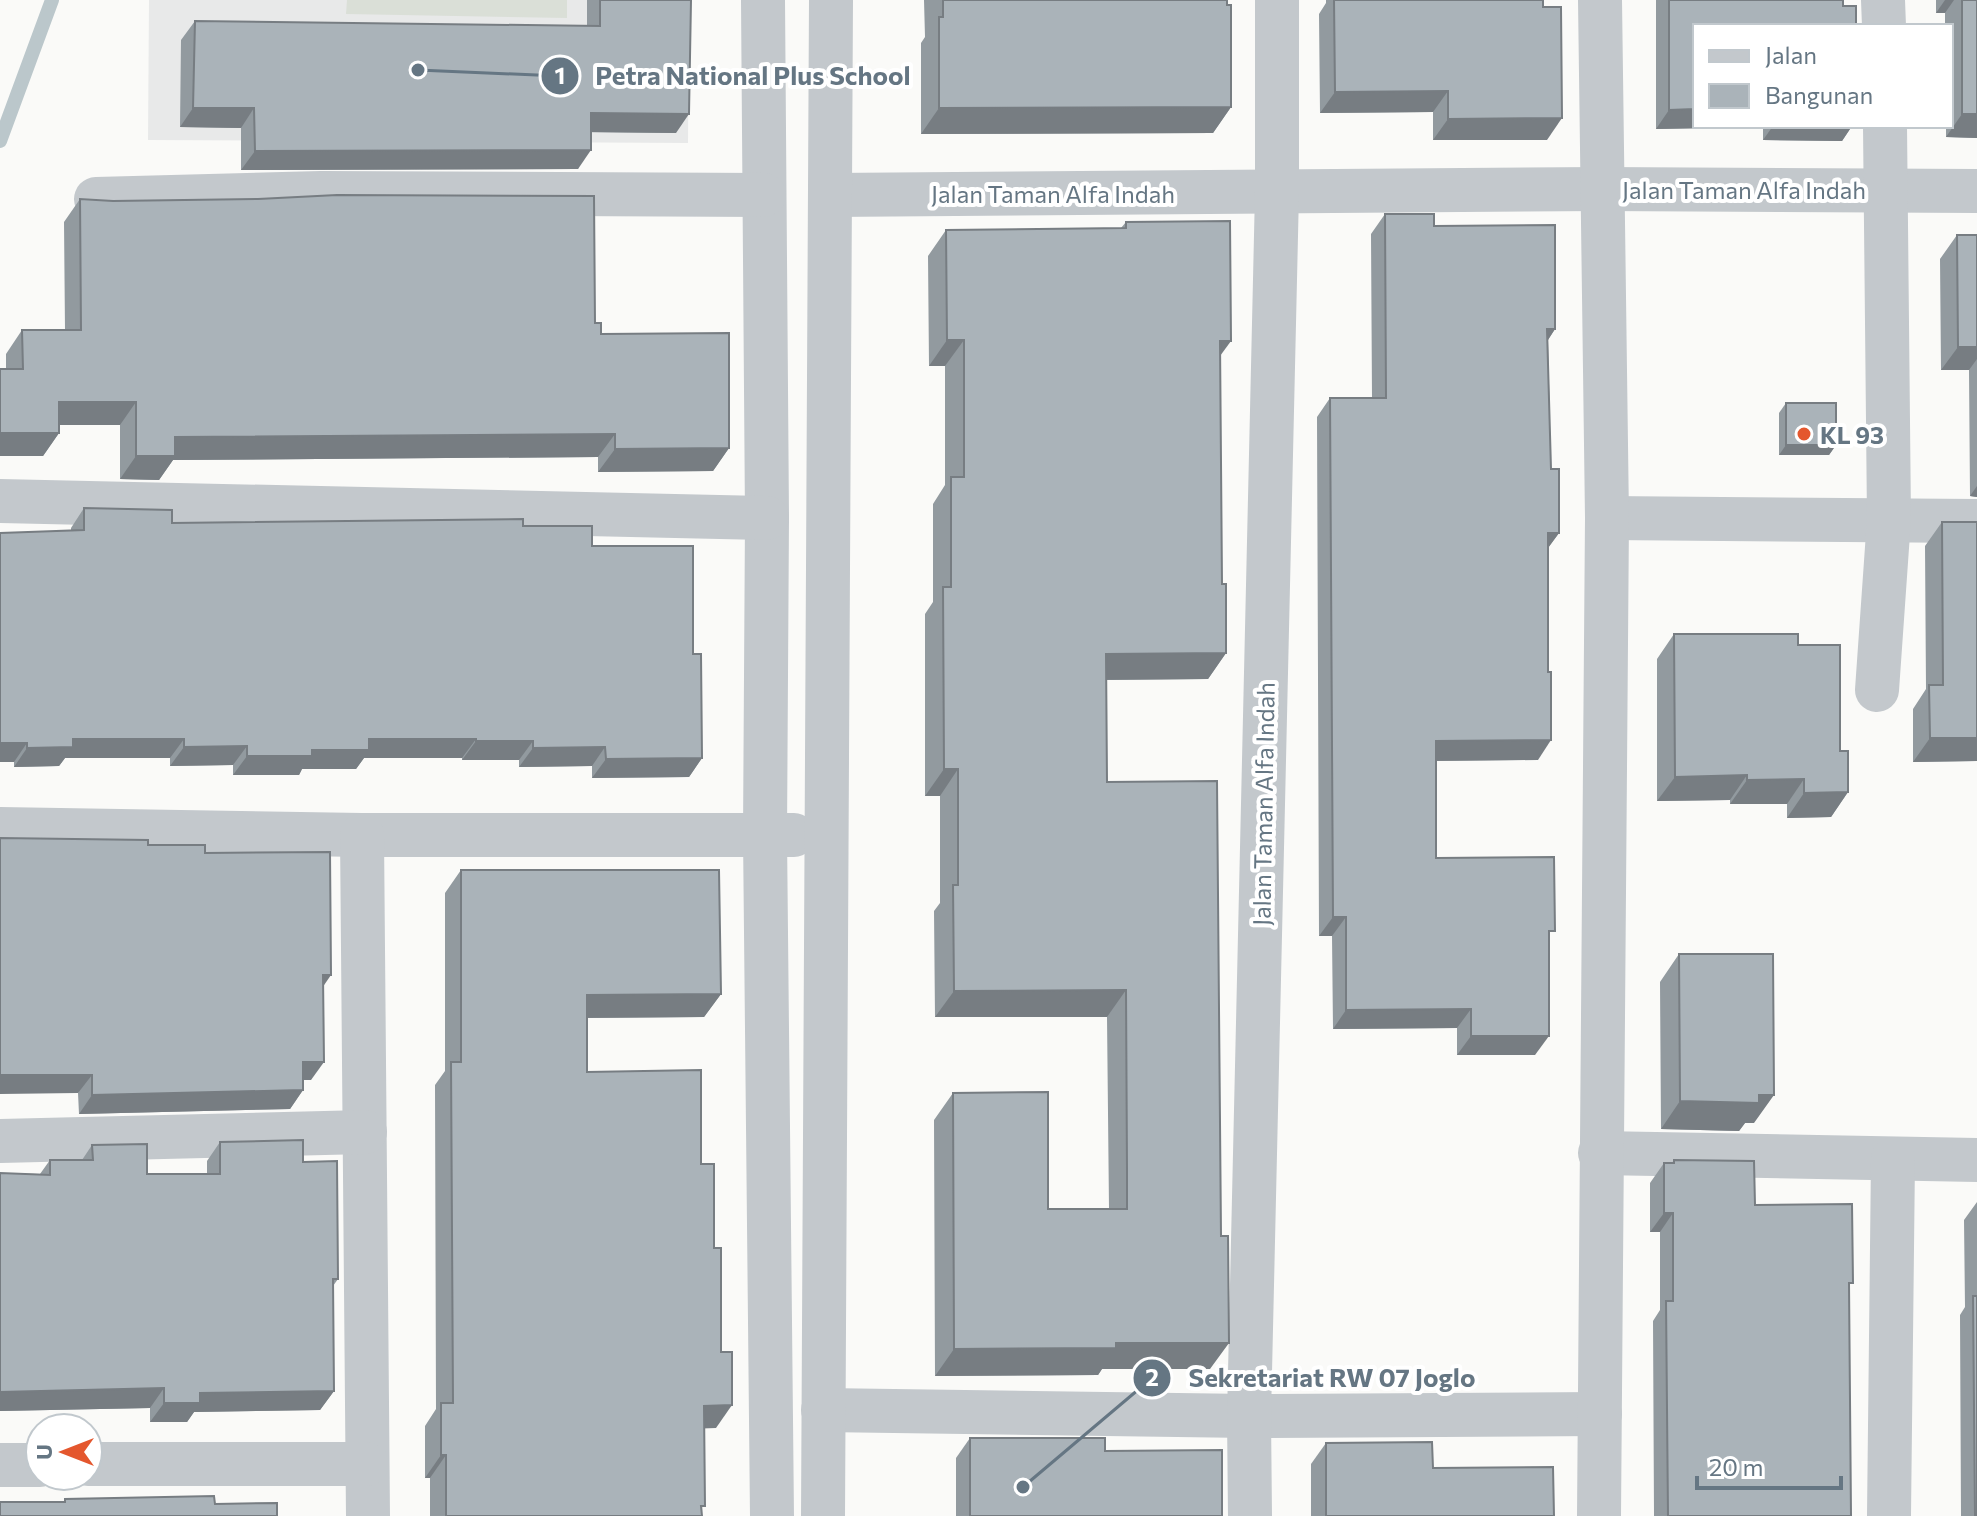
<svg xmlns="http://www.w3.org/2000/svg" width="1977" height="1516" viewBox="0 0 1977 1516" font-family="Commissioner,sans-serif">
	<rect width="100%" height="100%" fill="#fafaf8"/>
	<!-- built -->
	<polygon fill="#e8e9e9" points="149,0 689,0 688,143 148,140"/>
	<!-- green -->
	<polygon fill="#dadfd7" points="347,0 567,0 567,18 346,14"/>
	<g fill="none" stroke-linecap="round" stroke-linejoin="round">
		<!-- stream -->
		<polyline stroke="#bbc7cb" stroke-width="14" points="0,141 52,0"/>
		<!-- minor -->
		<g stroke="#c3c8cc" stroke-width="44">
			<polyline points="763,0 767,518 765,835 772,1516"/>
			<polyline points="1883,0 1884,26"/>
			<polyline points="830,195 1602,189 1977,191"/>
			<polyline points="96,199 321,193 764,195"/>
			<polyline points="0,501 767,518"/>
			<polyline points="1607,518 1977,521"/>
			<polyline points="1877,690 1889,519 1885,126"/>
			<polyline points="0,829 362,835 794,835"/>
			<polyline points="362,835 368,1516"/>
			<polyline points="0,1141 365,1132"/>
			<polyline points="1600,1153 1977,1160"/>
			<polyline points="823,1410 1249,1416 1600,1414"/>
			<polyline points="88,1464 367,1464"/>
			<polyline points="0,1465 40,1465"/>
			<polyline points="823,1516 831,0"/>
			<polyline points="1250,1516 1249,1416 1277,192 1277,0"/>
			<polyline points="1599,1516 1607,518 1600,0"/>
			<polyline points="1889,1516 1893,1159"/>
		</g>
	</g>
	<!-- wall -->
	<g fill="#929a9f">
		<polygon points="587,0 691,0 676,133 591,132 578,169 241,170 241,128 180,127 181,40 195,21 587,26"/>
		<polygon points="924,0 1227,0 1231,107 1213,133 921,134 921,43 925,37"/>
		<polygon points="1326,0 1543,0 1547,140 1433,140 1433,112 1320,113 1319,14 1326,3"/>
		<polygon points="1656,0 1843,0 1695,126 1852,126 1842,141 1763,140 1763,127 1656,129"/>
		<polygon points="1936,0 1977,0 1977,138 1946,137 1946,126 1951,126 1951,26 1945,26 1945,13 1936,13"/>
		<polygon points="80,199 595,323 601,334 729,448 713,471 598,472 598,457 173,460 159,480 120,479 120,425 59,425 59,433 43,456 0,456 6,369 6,354 22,330 65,330 64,222"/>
		<polygon points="1385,214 1434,226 1555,329 1548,340 1551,469 1559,533 1548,548 1538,760 1436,761 1436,858 1549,939 1535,1055 1457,1055 1457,1028 1333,1029 1332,936 1319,936 1317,417 1330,398 1372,398 1371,234"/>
		<polygon points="1126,222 1220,356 1222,584 1226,653 1208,679 1106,680 1107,782 1210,1369 1102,1369 1098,1375 935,1376 934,1120 953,1093 1048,1209 1109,1209 1107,1017 935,1017 934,911 940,903 940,796 925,796 925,614 933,602 933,504 945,485 945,366 929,366 928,256 946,230 1121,228"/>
		<polygon points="1957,235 1977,235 1977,497 1970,496 1969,370 1941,370 1940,259"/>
		<polygon points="1786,403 1836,445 1829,455 1779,455 1779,413"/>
		<polygon points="84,508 172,523 523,526 592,546 693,654 702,758 689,777 592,778 592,766 519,767 519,760 462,760 462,758 364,758 356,769 302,769 299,775 233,775 233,765 170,766 170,758 65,758 59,766 14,767 14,762 0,762 0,533 71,531 71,528"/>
		<polygon points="1942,522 1977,761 1913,762 1913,709 1926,689 1925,546"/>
		<polygon points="1674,634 1798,645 1840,751 1848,792 1831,817 1787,818 1787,804 1730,804 1730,800 1657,801 1657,659"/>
		<polygon points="148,845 205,853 323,986 311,1080 303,1080 303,1090 290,1109 79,1114 78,1093"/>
		<polygon points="461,870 721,994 704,1017 587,1018 587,1072 701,1164 716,1428 704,1428 702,1516 430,1516 430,1478 425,1478 425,1426 436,1409 435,1085 445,1071 445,893"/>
		<polygon points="1679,954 1754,1123 1745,1123 1739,1131 1661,1129 1660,982"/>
		<polygon points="220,1142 303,1162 338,1279 333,1286 334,1391 320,1410 194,1412 187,1422 150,1422 150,1408 0,1411 0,1173 40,1174 50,1160 82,1160 92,1145 147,1174 207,1174 207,1161"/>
		<polygon points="1674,1160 1755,1205 1849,1289 1851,1516 1654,1516 1653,1321 1660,1310 1660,1232 1650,1232 1650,1183 1664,1163 1672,1163"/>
		<polygon points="1977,1202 1977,1516 1961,1516 1960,1315 1965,1307 1964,1220"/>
		<polygon points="970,1438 1105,1451 1222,1516 956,1516 956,1458"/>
		<polygon points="1326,1443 1433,1468 1554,1516 1311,1516 1311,1464"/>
	</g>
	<!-- shaded-wall -->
	<g fill="#777d82">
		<polygon points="1945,0 1954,0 1945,13 1936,13"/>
		<polygon points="1448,91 1433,112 1320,113 1335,92"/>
		<polygon points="1231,107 1213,133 921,134 939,108"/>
		<polygon points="193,108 254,108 241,128 180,127"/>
		<polygon points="1695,109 1695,126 1764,126 1763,127 1656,129 1669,110"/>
		<polygon points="591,113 689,114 676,133 577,132"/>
		<polygon points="1962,114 1977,114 1977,138 1946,137"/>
		<polygon points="1562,118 1547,140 1433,140 1448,119"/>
		<polygon points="1773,126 1852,126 1842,141 1763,140"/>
		<polygon points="591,150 578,169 241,170 255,151"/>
		<polygon points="1547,329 1555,329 1542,349"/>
		<polygon points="947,340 964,340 945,366 929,366"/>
		<polygon points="1220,341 1231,341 1212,367"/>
		<polygon points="1958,347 1977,347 1977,359 1969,370 1941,370"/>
		<polygon points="59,402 136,402 120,425 43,425"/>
		<polygon points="0,433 59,433 43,456 0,456"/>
		<polygon points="615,434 598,457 173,460 159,480 120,479 136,456 175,437"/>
		<polygon points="1786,445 1836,445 1829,455 1779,455"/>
		<polygon points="729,448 713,471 598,472 615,449"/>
		<polygon points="1977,486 1977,497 1970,496"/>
		<polygon points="1548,533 1559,533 1545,552"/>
		<polygon points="1226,653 1208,679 1088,680 1106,654"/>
		<polygon points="1930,738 1977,738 1977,761 1913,762"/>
		<polygon points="73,739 184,739 170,758 65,758 59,766 14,767 27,748"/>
		<polygon points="369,739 476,739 462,758 364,758 356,769 302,769 299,775 233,775 247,756 312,750"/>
		<polygon points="1551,740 1538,760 1422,761 1436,741"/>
		<polygon points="476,741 533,741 519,760 462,760"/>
		<polygon points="0,743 27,743 14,762 0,762"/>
		<polygon points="247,746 233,765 170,766 184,747"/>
		<polygon points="605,747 592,766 519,767 533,748"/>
		<polygon points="702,758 689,777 592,778 606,759"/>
		<polygon points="944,769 958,769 940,796 925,796"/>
		<polygon points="1747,775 1730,800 1657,801 1675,777"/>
		<polygon points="1804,779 1787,804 1730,804 1747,780"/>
		<polygon points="1848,792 1831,817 1787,818 1804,793"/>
		<polygon points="1333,917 1346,917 1332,936 1319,936"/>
		<polygon points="323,975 331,975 318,994"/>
		<polygon points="1126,990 1107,1017 935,1017 954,991"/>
		<polygon points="721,994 704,1017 571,1018 587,995"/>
		<polygon points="1471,1009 1457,1028 1333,1029 1346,1010"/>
		<polygon points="1471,1036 1549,1036 1535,1055 1457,1055"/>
		<polygon points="303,1062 324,1062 311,1080 290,1080"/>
		<polygon points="0,1075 92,1075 78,1093 0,1094"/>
		<polygon points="303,1090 290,1109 79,1114 92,1095"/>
		<polygon points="1759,1095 1774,1095 1754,1123 1745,1123 1739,1131 1661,1129 1680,1101"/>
		<polygon points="1664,1213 1673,1213 1660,1232 1650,1232"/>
		<polygon points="1116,1343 1229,1343 1210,1369 1102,1369 1098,1375 935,1376 954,1349"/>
		<polygon points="164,1388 150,1408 0,1411 0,1392"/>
		<polygon points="334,1391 320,1410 194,1412 187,1422 150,1422 164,1403 200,1393"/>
		<polygon points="732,1405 716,1428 688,1429 704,1406"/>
		<polygon points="441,1455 446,1455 430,1478 425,1478"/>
	</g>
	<!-- building -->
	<g fill="#aab3b9" stroke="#777d82" stroke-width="2">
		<polygon points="600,0 691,0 689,114 591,113 591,150 255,151 254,108 193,108 195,21 600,26"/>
		<polygon points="943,0 1227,0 1227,5 1231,5 1231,107 939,108 939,17 943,17"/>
		<polygon points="1334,0 1543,0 1543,7 1561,7 1562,118 1448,119 1448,91 1335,92"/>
		<polygon points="1669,0 1843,0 1843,6 1856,6 1856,26 1695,26 1695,109 1669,110"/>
		<rect x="1962" y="0" width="15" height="114"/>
		<polygon points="337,195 594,196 595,323 601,323 601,334 729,333 729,448 615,449 615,434 175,437 175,456 136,456 136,402 59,402 59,433 0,433 0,369 23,369 22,330 81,330 80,199 113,201 258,199"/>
		<polygon points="1385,214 1434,214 1434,226 1555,225 1555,329 1547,329 1551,469 1559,469 1559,533 1548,533 1548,672 1551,672 1551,740 1436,741 1436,858 1554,857 1555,931 1549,931 1549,1036 1471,1036 1471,1009 1346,1010 1346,917 1333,917 1330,398 1386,398"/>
		<polygon points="1230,221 1231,341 1220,341 1222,584 1226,584 1226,653 1106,654 1107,782 1217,781 1221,1236 1228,1236 1229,1343 1116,1343 1116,1348 954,1349 953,1093 1048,1092 1048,1209 1127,1209 1127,1171 1126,990 954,991 953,885 958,885 958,769 944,769 943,587 951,587 951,477 964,477 964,340 947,340 946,230 1126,228 1126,222"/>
		<polygon points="1957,235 1977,235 1977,347 1958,347"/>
		<rect x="1786" y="403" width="50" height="42"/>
		<polygon points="84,508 172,510 172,523 523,519 523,526 592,526 592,546 693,546 693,654 701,654 702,758 606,759 605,747 533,748 533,741 476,741 476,739 369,739 369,750 312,750 312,756 247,756 247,746 184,747 184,739 73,739 73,747 27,748 27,743 0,743 0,533 84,530"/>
		<polygon points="1942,522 1977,522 1977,738 1930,738 1929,685 1943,685"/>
		<polygon points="1674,634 1798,634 1798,645 1840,645 1840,751 1848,751 1848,792 1804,793 1804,779 1747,780 1747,775 1675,777"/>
		<polygon points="0,838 148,840 148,845 205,845 205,853 330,852 331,975 323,975 324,1062 303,1062 303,1090 92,1095 92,1075 0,1075"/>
		<polygon points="461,870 719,870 721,994 587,995 587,1072 701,1070 701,1164 714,1164 714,1248 721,1248 721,1352 732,1352 732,1405 704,1406 705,1506 701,1506 702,1516 446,1516 446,1455 441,1455 441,1403 453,1403 451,1062 461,1062"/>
		<polygon points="1679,954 1773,954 1774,1095 1759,1095 1759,1103 1680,1101"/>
		<polygon points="303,1140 303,1162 337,1161 338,1279 333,1279 334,1391 200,1393 200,1403 164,1403 164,1388 0,1392 0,1173 50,1175 50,1160 93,1160 92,1145 147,1144 147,1174 220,1174 220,1142"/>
		<polygon points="1674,1160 1754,1161 1755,1205 1852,1204 1853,1283 1849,1283 1851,1516 1668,1516 1666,1301 1673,1301 1673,1213 1664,1213 1664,1163 1674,1163"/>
		<polygon points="1973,1296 1977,1296 1977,1516 1975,1516"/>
		<polygon points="970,1438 1105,1438 1105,1451 1222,1450 1222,1516 970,1516"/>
		<polygon points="1432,1442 1433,1468 1553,1467 1554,1516 1326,1516 1326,1443"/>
		<polygon points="214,1496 215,1504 277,1503 277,1516 0,1516 0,1502 65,1502 65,1499"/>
	</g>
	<!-- markers -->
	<circle fill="#e4572e" stroke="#fff" stroke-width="3" cx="1804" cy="434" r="8"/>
	<g text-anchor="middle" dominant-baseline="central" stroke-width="8" stroke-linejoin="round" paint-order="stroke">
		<!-- street labels -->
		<g font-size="24" fill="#657683" stroke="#fff">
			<text x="1744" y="189">Jalan Taman Alfa Indah</text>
			<text x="1053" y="193">Jalan Taman Alfa Indah</text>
			<text transform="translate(1263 804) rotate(-89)">Jalan Taman Alfa Indah</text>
		</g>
		<!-- poi labels -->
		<g font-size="24" font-weight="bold" fill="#657683" stroke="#fff" text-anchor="start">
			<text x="1820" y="434">KL 93</text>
		</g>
	</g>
	<!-- callouts -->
	<path fill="none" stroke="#657683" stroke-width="3" d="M418 70L560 76M1023 1487L1152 1378"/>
	<g fill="#657683" stroke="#fff" stroke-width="3">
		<circle cx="418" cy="70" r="8"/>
		<circle cx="1023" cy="1487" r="8"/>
		<circle cx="560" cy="76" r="20"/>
		<circle cx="1152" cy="1378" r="20"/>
	</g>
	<g font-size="24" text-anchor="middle" font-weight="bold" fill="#fff">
		<text x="560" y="84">1</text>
		<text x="1152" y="1386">2</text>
	</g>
	<g font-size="26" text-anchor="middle" font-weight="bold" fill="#657683" stroke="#fff" stroke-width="8" stroke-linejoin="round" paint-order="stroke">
		<text x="753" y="85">Petra National Plus School</text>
		<text x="1332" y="1387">Sekretariat RW 07 Joglo</text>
	</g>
	<!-- legend -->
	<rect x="1693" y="24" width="260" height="104" fill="#ffffff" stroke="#c1c8cd" stroke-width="2"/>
	<rect x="1709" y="50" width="40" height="12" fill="#c3c8cc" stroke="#c1c8cd" stroke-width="2"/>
	<text x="1765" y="64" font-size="24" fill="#657683">Jalan</text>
	<rect x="1709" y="84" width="40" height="24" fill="#aab3b9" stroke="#c1c8cd" stroke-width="2"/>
	<text x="1765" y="104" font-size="24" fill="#657683">Bangunan</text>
	<!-- north arrow -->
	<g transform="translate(64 1452) rotate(270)"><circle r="38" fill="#ffffff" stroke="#c1c8cd" stroke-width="2"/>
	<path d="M0-6L14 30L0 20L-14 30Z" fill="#e4572e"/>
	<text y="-12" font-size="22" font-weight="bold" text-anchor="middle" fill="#657683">U</text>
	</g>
	<!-- scale -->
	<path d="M1697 1476v12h144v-12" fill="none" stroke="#657683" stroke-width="4"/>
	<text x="1709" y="1476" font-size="24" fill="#657683" stroke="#ffffff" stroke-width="6" paint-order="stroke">20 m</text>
</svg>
